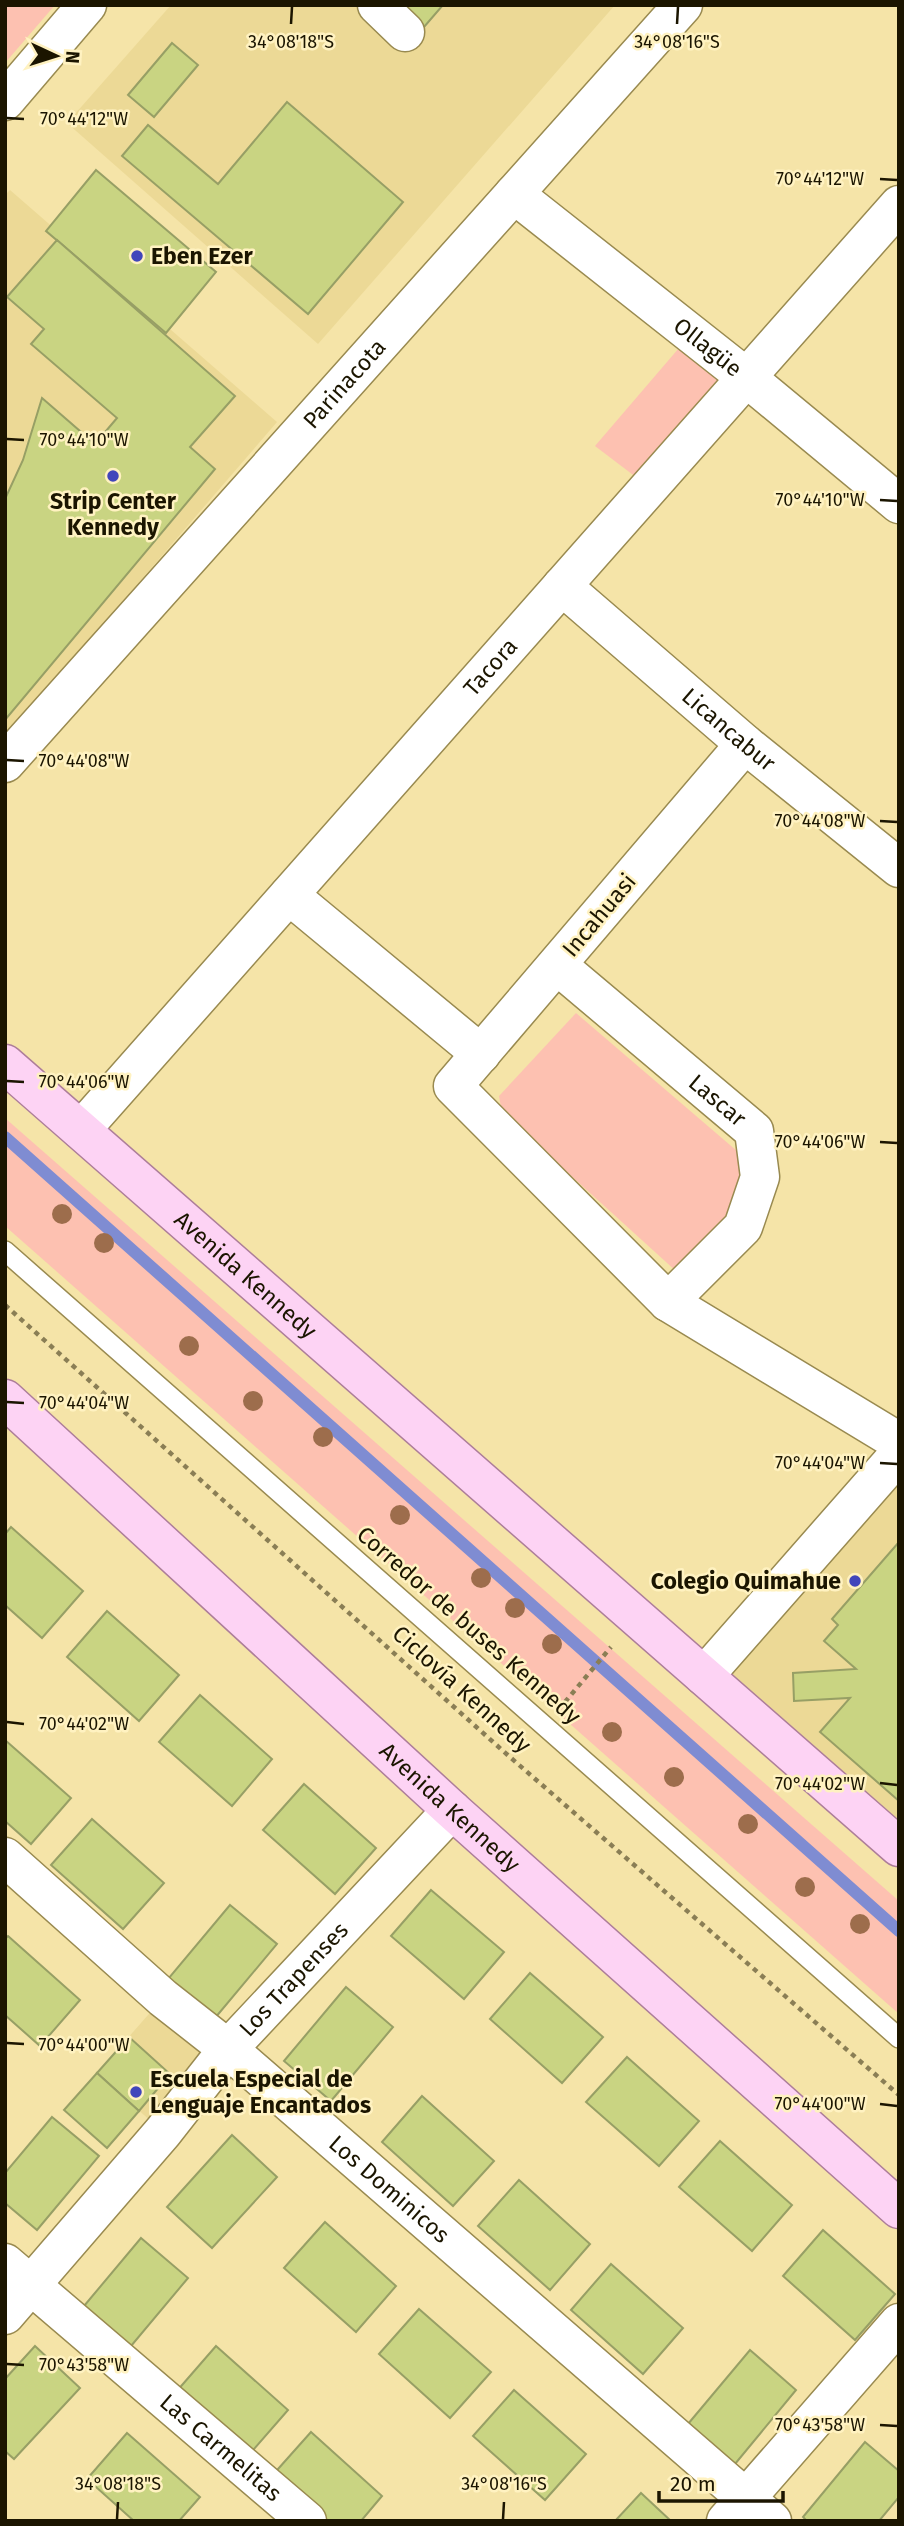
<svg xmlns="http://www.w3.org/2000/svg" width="904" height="2526" viewBox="0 0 904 2526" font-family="'Fira Sans',sans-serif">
	<rect width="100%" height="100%" fill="#f5e4a8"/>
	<!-- built -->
	<g fill="#ecd996">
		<polygon points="171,5 615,5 318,344 67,123"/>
		<polygon points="10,190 277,422 5,738 5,195"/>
		<polygon points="899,1477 899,1828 722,1685"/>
		<polygon points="163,1998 228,2049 163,2132 97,2073"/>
	</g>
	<!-- green -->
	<g fill="#fdc1b1">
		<polygon points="5,5 55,5 5,63"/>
		<polygon points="691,334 747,378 649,487 595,446"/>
		<polygon points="576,1013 737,1151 741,1182 728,1222 677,1272 502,1113 499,1096"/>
		<polygon points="5,1118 899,1901 899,2014 5,1226"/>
	</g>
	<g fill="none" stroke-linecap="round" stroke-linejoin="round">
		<!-- stream -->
		<polyline stroke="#7f8cd2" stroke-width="12" points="5,1137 899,1931"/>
	</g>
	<!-- building -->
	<g fill="#c9d482" stroke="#979f65" stroke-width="2">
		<polygon points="400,5 443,5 424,27"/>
		<polygon points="172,43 198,65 154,117 128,95"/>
		<polygon points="287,102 403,202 308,314 122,156 148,125 218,184"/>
		<polygon points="96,170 216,272 166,333 46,231"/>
		<polygon points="57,240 235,396 190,447 215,469 5,720 5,499 23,460 42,398 95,444 117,418 31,344 44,329 7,297"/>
		<polygon points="11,1527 83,1591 42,1638 5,1605 5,1534"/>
		<polygon points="899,1542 899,1801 820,1732 850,1698 794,1701 793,1673 856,1669 824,1641 838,1625 832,1619"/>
		<polygon points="107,1611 179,1675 139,1721 67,1657"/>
		<polygon points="200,1695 272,1759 232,1806 159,1742"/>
		<polygon points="5,1740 71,1798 31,1844 5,1821"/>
		<polygon points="304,1784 376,1848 335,1894 263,1830"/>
		<polygon points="92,1819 164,1883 123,1929 51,1865"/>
		<polygon points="431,1890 504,1952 464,1999 391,1936"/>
		<polygon points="230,1905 277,1944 215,2018 168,1979"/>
		<polygon points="8,1936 80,2000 40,2046 5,2015 5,1939"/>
		<polygon points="530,1973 603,2037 562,2083 490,2019"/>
		<polygon points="346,1987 393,2027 331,2101 284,2061"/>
		<polygon points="129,2037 170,2074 139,2111 97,2073"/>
		<polygon points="627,2057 699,2121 659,2166 586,2102"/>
		<polygon points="97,2073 139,2111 107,2148 64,2110"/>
		<polygon points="422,2096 494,2161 453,2206 382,2142"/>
		<polygon points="52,2117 99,2156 37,2230 5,2203 5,2173"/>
		<polygon points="232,2135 277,2177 212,2248 167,2207"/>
		<polygon points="720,2141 792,2205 752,2251 679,2187"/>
		<polygon points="519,2180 590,2244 550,2290 478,2226"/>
		<polygon points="325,2222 396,2286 356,2332 284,2268"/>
		<polygon points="823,2230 895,2294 855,2340 783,2276"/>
		<polygon points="141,2238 188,2278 126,2352 79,2312"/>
		<polygon points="611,2264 683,2328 643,2374 571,2310"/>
		<polygon points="419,2309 491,2372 450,2418 379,2354"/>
		<polygon points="35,2346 80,2388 14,2459 5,2451 5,2379"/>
		<polygon points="216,2346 288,2410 248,2456 176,2392"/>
		<polygon points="750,2350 796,2390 735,2464 688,2424"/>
		<polygon points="514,2390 586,2454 545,2500 473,2436"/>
		<polygon points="311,2432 382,2496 361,2521 319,2521 270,2478"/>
		<polygon points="127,2433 200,2497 179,2521 134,2521 87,2479"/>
		<polygon points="865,2442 899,2471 899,2497 879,2521 807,2521 803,2517"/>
		<polygon points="641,2493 671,2521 615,2521"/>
	</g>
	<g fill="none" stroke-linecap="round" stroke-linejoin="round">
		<defs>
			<polyline id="lane" points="5,1251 899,2038"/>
			<g id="street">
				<polyline points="377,5 405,32"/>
				<path id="s1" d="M514,194L747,378L899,504"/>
				<path id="s2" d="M562,586L745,744L899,868"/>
				<polyline points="745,744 453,1086 668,1302 899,1442"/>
				<path id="s3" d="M5,763L683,5"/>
				<polyline points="289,895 481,1054"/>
				<path id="s4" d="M557,965L754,1131L760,1177L743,1227L668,1302"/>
				<path id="s5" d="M81,1130L899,205"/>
				<polyline points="704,1676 899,1454"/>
				<path id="s6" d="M5,1857L163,1998L228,2049L772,2521"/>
				<path id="s7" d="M5,2263L307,2521"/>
				<path id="s8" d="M5,2315L163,2132L228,2049L452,1810"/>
				<polyline points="726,2521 899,2323"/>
			</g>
			<polyline id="secondary" points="5,101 87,5"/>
			<g id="primary">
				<path id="s9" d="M5,1064L899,1847"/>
				<path id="s10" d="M5,1399L452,1810L899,2209"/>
			</g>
		</defs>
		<!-- lane casing -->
		<use href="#lane" stroke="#998a50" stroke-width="22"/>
		<!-- street casing -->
		<use href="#street" stroke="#998a50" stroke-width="41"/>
		<!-- secondary casing -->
		<use href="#secondary" stroke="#998a50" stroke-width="41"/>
		<!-- primary casing -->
		<use href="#primary" stroke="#ad7e99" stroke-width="41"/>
		<!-- path -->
		<g stroke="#8a7e55" stroke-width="4.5" stroke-dasharray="5 5" stroke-linecap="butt">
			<polyline points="5,1305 511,1758 899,2095"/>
			<polyline points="565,1702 611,1647"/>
		</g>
		<!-- lane -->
		<use href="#lane" stroke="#fff" stroke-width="19"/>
		<!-- street -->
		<use href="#street" stroke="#fff" stroke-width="38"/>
		<!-- secondary -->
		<use href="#secondary" stroke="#fff" stroke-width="38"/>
		<!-- primary -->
		<use href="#primary" stroke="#fdd3f4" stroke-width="38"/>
	</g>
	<!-- trees -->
	<g fill="#9d6d4c">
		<circle cx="62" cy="1214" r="10"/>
		<circle cx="104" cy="1243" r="10"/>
		<circle cx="189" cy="1346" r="10"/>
		<circle cx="253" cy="1401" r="10"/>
		<circle cx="323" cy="1437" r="10"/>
		<circle cx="400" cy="1515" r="10"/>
		<circle cx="481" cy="1578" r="10"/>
		<circle cx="515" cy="1608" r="10"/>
		<circle cx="552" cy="1644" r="10"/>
		<circle cx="612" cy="1732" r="10"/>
		<circle cx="674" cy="1777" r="10"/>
		<circle cx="748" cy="1824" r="10"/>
		<circle cx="805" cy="1887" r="10"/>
		<circle cx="860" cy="1924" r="10"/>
	</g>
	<!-- ticks -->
	<path fill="none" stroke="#1b1500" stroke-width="2.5" d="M291,24L292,7M677,24L678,7M7,118L24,119M880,179L897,180M7,439L24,440M880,500L897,501M7,760L24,761M880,821L897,822M7,1081L24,1082M880,1142L897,1143M7,1402L24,1403M880,1463L897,1464M7,1722L24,1724M880,1783L897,1785M7,2043L24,2044M880,2104L897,2106M7,2364L24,2365M880,2425L897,2426M117,2519L118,2502M503,2519L504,2502"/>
	<!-- markers -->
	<g fill="#4146bb" stroke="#fff2c1" stroke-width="2.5">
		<circle cx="137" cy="256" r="7"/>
		<circle cx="113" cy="476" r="7"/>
		<circle cx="855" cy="1581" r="7"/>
		<circle cx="136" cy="2092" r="7"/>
	</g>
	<g text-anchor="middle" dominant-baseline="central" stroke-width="5" stroke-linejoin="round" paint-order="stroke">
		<!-- poi labels -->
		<g font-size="23" font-weight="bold" fill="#1b1500" stroke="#fff2c1" text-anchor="start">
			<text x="151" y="256">Eben Ezer</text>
			<text x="113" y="501" text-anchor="middle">Strip Center<tspan x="113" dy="26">Kennedy</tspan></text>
			<text x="841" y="1581" text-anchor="end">Colegio Quimahue</text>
			<text x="150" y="2079">Escuela Especial de<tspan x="150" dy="26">Lenguaje Encantados</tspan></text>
		</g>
		<!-- street labels -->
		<g font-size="23" fill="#1b1500" stroke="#fff2c1">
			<text stroke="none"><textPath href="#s1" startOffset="247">Ollagüe</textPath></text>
			<text stroke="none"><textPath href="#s3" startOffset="509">Parinacota</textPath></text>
			<text stroke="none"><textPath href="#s5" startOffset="618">Tacora</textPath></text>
			<text stroke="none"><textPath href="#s2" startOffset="220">Licancabur</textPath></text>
			<text transform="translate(599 915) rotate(-50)">Incahuasi</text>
			<text stroke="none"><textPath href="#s4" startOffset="210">Lascar</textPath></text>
			<text stroke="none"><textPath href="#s9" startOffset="320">Avenida Kennedy</textPath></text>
			<text transform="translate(469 1625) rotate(41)">Corredor de buses Kennedy</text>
			<text transform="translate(462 1689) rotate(42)">Ciclovía Kennedy</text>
			<text stroke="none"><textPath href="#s10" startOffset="604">Avenida Kennedy</textPath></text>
			<text stroke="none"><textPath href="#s8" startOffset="443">Los Trapenses</textPath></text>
			<text stroke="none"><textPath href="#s6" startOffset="508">Los Dominicos</textPath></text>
			<text stroke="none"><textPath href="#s7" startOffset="284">Las Carmelitas</textPath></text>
		</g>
	</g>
	<g font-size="18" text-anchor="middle" fill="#1b1500" stroke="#fff2c1" stroke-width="5" stroke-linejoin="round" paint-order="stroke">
		<text x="291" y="48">34°08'18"S</text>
		<text x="677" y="48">34°08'16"S</text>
		<text x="84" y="125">70°44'12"W</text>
		<text x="820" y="185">70°44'12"W</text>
		<text x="84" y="446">70°44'10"W</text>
		<text x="820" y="506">70°44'10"W</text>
		<text x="84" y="767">70°44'08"W</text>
		<text x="820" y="827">70°44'08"W</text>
		<text x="84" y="1088">70°44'06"W</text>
		<text x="820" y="1148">70°44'06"W</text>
		<text x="84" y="1409">70°44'04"W</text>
		<text x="820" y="1469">70°44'04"W</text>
		<text x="84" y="1730">70°44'02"W</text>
		<text x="820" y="1790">70°44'02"W</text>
		<text x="84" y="2051">70°44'00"W</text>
		<text x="820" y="2110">70°44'00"W</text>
		<text x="84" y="2371">70°43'58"W</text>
		<text x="820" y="2431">70°43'58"W</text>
		<text x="118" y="2490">34°08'18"S</text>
		<text x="504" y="2490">34°08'16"S</text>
	</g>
	<!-- border -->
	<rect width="904" height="2526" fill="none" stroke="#1b1500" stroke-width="14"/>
	<!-- north arrow -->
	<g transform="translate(56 56) rotate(94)" stroke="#fff2c1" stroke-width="5" paint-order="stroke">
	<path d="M0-5L12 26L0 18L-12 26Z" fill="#1b1500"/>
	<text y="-10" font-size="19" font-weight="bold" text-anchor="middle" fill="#1b1500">N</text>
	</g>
	<!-- scale -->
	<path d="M659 2491v10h124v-10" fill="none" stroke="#1b1500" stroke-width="3.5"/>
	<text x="670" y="2491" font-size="21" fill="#1b1500" stroke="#fff2c1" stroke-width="5" paint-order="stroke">20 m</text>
</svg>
